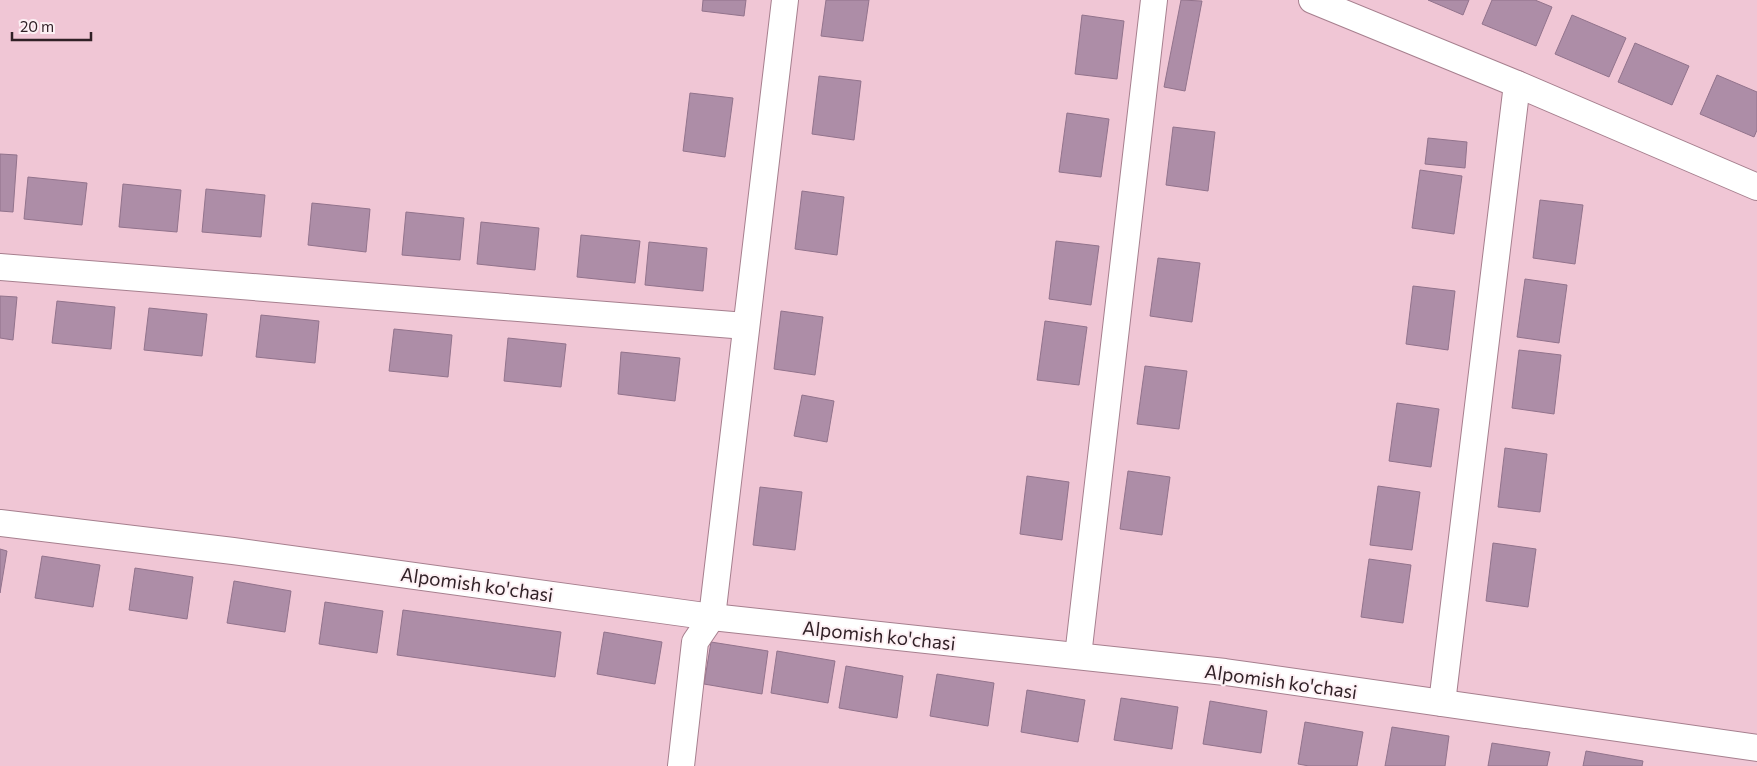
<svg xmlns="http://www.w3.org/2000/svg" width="1757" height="766" viewBox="0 0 1757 766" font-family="Commissioner,sans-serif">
	<rect width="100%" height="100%" fill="#f0c6d5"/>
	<!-- building -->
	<g fill="#ad8da7" stroke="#92738c">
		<polygon points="703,0 746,0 744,16 702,11"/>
		<polygon points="826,0 869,0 863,41 821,36"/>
		<polygon points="1181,0 1202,1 1185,91 1164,87"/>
		<polygon points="1428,0 1469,0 1463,15"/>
		<polygon points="1492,0 1535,0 1552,7 1536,46 1482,24"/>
		<polygon points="1082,15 1124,21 1117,79 1075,74"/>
		<polygon points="1572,15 1626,38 1609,77 1555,54"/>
		<polygon points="1635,43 1689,66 1672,105 1618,82"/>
		<polygon points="1717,75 1757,92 1757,130 1754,137 1700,114"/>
		<polygon points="819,76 861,81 854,140 812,134"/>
		<polygon points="690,93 733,98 725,157 683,151"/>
		<polygon points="1067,113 1109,119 1101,177 1059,172"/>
		<polygon points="1173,127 1215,132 1208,191 1166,185"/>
		<polygon points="1428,138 1467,142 1465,168 1425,164"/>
		<polygon points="0,154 17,155 13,212 0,211"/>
		<polygon points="1420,170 1462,176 1454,234 1412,228"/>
		<polygon points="28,177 87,183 82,225 24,219"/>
		<polygon points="123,184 181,190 177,232 119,227"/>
		<polygon points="206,189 265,195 261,237 202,232"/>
		<polygon points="802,191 844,197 837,255 795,249"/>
		<polygon points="1540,200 1583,205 1575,264 1533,258"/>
		<polygon points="312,203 370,209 366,252 308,245"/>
		<polygon points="406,212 464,218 460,260 402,255"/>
		<polygon points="481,222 539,228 535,270 477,264"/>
		<polygon points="581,235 640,241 635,283 577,277"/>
		<polygon points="1056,241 1099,246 1091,305 1049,299"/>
		<polygon points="649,242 707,248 703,291 645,285"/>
		<polygon points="1158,258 1200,263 1192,322 1150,316"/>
		<polygon points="1525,279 1567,285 1559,343 1517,337"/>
		<polygon points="1413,286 1455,291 1448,350 1406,344"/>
		<polygon points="0,296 17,297 13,340 0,338"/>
		<polygon points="57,301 115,307 111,349 52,343"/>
		<polygon points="149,308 207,314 202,356 144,350"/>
		<polygon points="781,311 823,317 815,375 774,369"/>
		<polygon points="261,315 319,321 315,363 256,357"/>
		<polygon points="1045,321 1087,327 1079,385 1037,380"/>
		<polygon points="394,329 452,335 448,377 389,371"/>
		<polygon points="508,338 566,344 561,387 504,381"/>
		<polygon points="1519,350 1561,355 1554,414 1512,408"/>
		<polygon points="621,352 680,358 675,401 618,394"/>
		<polygon points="1145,366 1187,371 1179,429 1137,424"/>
		<polygon points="802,395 834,401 827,442 794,436"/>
		<polygon points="1397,403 1439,409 1431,467 1389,461"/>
		<polygon points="1505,448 1547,454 1540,512 1498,507"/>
		<polygon points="1128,471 1170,477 1162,535 1120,529"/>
		<polygon points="1027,476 1069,482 1062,540 1020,534"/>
		<polygon points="1378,486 1420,492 1412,550 1370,545"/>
		<polygon points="760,487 802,492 795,550 753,545"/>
		<polygon points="1493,543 1536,549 1528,607 1486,601"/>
		<polygon points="0,549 7,551 0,593"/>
		<polygon points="42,556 100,565 93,607 35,598"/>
		<polygon points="1369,559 1411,565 1403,623 1361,617"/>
		<polygon points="135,568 193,577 187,619 129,610"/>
		<polygon points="234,581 291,591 285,632 227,623"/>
		<polygon points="325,602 383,611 377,653 319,644"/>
		<polygon points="403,610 561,632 555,677 397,655"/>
		<polygon points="604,632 662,642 655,684 597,674"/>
		<polygon points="711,642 768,651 762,694 704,684"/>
		<polygon points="777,651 835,661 828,703 771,693"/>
		<polygon points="846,666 903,676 897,718 839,708"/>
		<polygon points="937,674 994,683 988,726 930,716"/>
		<polygon points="1027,690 1085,700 1078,742 1021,732"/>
		<polygon points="1121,698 1178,707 1172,749 1114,740"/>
		<polygon points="1210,701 1267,711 1261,753 1203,744"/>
		<polygon points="1305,722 1363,732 1357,766 1309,766 1298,764"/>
		<polygon points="1392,727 1449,736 1445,766 1385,766"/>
		<polygon points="1492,743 1550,752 1547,766 1488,766"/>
		<polygon points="1586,751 1643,761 1642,766 1583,766"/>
	</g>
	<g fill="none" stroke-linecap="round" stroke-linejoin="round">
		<defs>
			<g id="street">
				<polyline points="1312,0 1517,84 1757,187"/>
				<polyline points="0,267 746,326"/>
				<polyline points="0,523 233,551 712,617 1225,672 1757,748"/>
				<polyline points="1078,656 1154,0"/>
				<polyline points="1442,703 1517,84"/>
				<polyline points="681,766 695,642 712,617 785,0"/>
			</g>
		</defs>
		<!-- street casing -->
		<use href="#street" stroke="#a67f8e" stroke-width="28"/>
		<!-- street -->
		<use href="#street" stroke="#fff" stroke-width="26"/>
	</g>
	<g text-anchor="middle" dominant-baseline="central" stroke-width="4" stroke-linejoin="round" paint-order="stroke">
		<!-- street labels -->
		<g font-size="19" fill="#302026" stroke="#fdf0f4">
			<text transform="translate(477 584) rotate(8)">Alpomish ko'chasi</text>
			<text transform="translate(879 635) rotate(6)">Alpomish ko'chasi</text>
			<text transform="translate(1281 681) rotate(8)">Alpomish ko'chasi</text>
		</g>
	</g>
	<!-- scale -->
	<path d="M12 32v8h79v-8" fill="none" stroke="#302026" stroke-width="2.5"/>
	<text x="20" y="32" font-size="15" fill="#302026" stroke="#fdf0f4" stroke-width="4" paint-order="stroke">20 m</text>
</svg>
